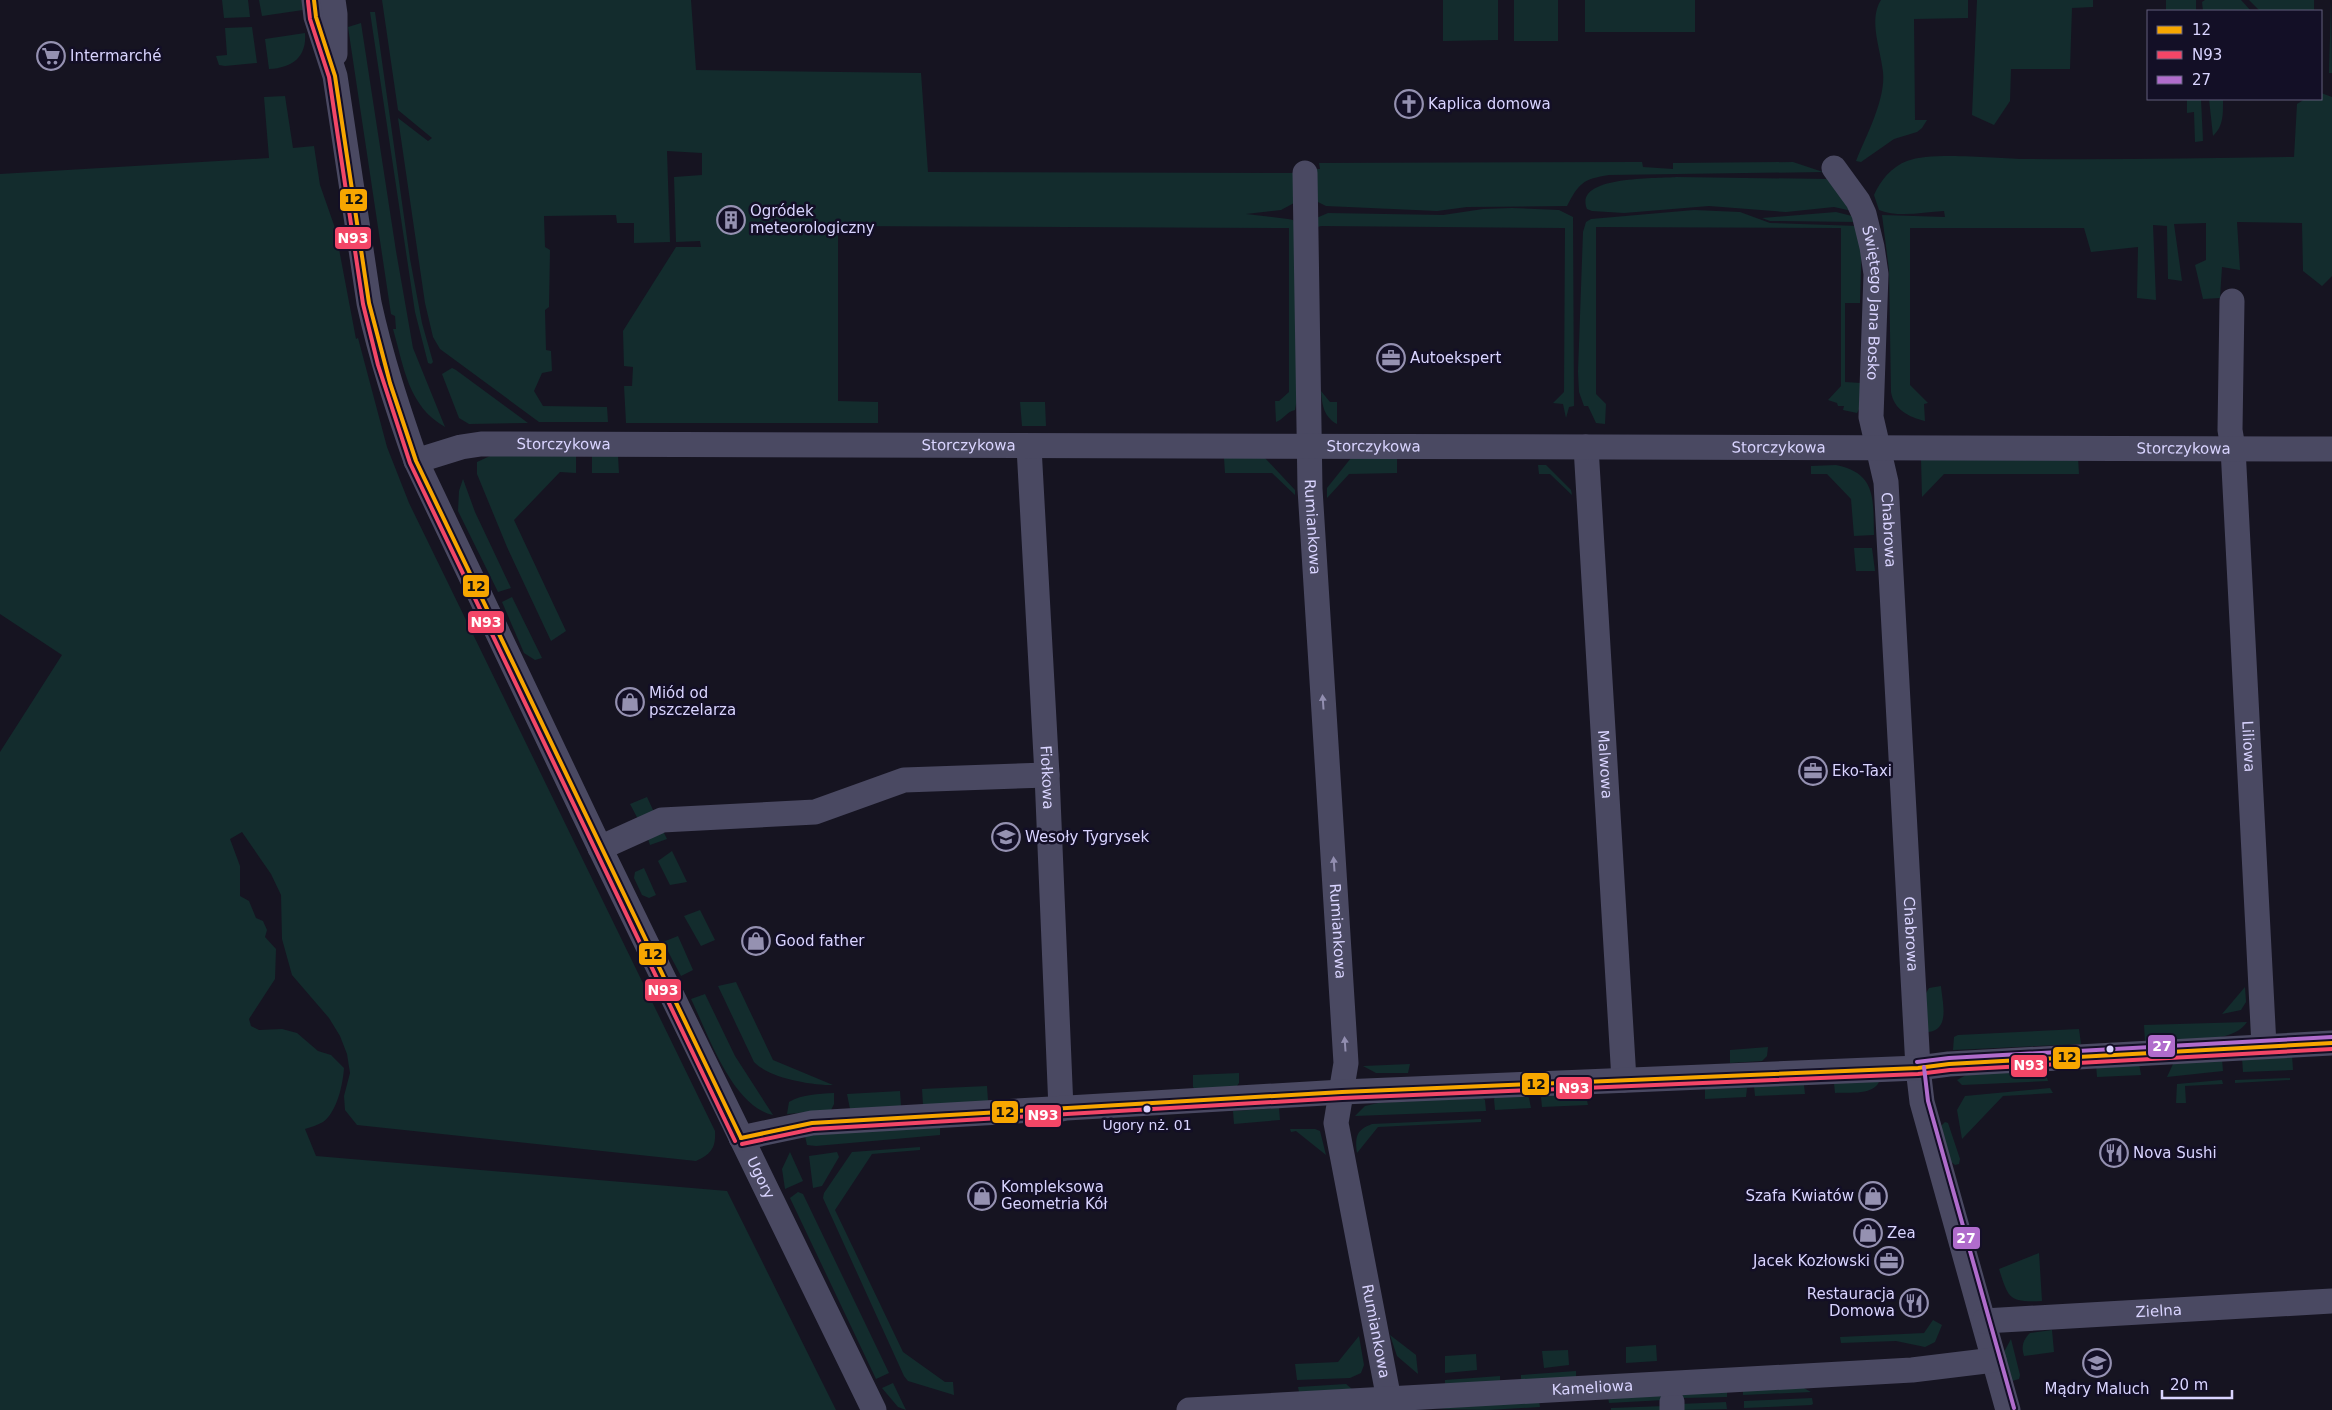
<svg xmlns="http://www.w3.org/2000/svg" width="2332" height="1410" viewBox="0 0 2332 1410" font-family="'DejaVu Sans',sans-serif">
	<rect width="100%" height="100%" fill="#161421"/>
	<!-- green -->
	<g fill="#132c2d">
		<polygon points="222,0 248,0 250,17 224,18"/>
		<polygon points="259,0 302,0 303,10 262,16"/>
		<path d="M382,0H691L696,70L921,73L928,172L1296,173L1294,203L1281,210L1246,214L1288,219L1293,220L1296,225L1297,399L1295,410C1286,412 1284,419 1276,422L1275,401H1279L1289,392V228L838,226V401L878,402V423H626L624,386H632L633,367L624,366L623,331L676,247H701L700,241L676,242L674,177L702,175V153L667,151L670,242L634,243V223H617L616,215L544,216L545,247L550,250L549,307L545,310L546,350L551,351L552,371L542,373L534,391L543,406L607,407L608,422H539L440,349L433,337L425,303L398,118L428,141L432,138L398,110Z"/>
		<polygon points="1443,0 1498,0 1498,40 1443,41"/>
		<rect x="1514" y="0" width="44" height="41"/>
		<rect x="1585" y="0" width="110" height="32"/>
		<path d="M1881,0H1968V18L1914,19L1915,120H1927L1922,128L1917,132L1894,139L1861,162L1856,161C1866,136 1886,99 1883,72C1881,50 1868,20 1881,0Z"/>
		<polygon points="1977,0 2093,0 2093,7 2072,8 2070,69 2011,69 2010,101 1994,125 1972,115"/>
		<rect x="2166" y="0" width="30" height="11"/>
		<polygon points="2205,0 2241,0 2251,11 2203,11 2202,2"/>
		<polygon points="2249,0 2314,0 2314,11 2260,11"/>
		<polygon points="2331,0 2332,73 2329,73"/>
		<polygon points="370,12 375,12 410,259 422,323 433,362 431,364 428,363 415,312"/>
		<path d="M361,23L396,251L413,348L445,427C408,406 404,367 393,329H396L395,316L391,314L348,27Z"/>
		<polygon points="252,27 257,63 225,66 219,65 216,56 227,55 225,28"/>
		<path d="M305,33C307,57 292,68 269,69L265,39Z"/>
		<path d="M2321,93L2332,97V276L2322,286L2303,271L2302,223L2237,222L2240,270L2222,267L2220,298L2203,299L2195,265L2206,260V223L2174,224L2182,281L2168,279L2167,226L2153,225L2156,300L2137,298L2138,247L2091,252L2084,228H1910V385L1928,403L1924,404L1925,421C1909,417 1894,410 1891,392L1889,270L1882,215L1945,217L1944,211C1923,212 1899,218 1879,210L1874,195C1880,181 1891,167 1907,161C1933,151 1997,159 2028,159C2116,160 2205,158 2294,157L2297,104L2305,99H2321Z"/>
		<path d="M285,96L293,148L314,146L320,185L335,228L356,339L358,338L387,447L409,503L715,1131C716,1148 711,1154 696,1161L357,1125L345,1110L344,1096L350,1073L347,1054L340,1036L329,1018L292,975L282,939L281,895L271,874L242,832L230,839L240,866V896L249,901L256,918L263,921L267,930L265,937L276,949L275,979L249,1019L251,1026L259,1030L282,1029L297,1033L318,1051L331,1055L344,1068C343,1084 337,1112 323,1122C318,1125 311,1127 305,1129L316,1156L727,1191L836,1410H0V752L62,655L0,614V174L269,158L264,97Z"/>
		<polygon points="2187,99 2201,99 2203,141 2195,142 2194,112 2187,113"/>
		<path d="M2209,99H2223C2223,113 2224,126 2213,136Z"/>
		<path d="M1642,162L1643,167L1673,169V163L1793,162L1823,172L1609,175C1583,179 1579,183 1567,206L1467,207L1437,211L1326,206L1316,201L1317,169H1320L1319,163Z"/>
		<path d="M1676,177L1827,179L1852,211L1834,207L1786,212L1709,206L1624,213L1592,211L1587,209C1573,175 1658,179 1676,177Z"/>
		<polygon points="1512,208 1559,210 1573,217 1574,406 1569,407 1566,418 1563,404 1553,403 1564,392 1565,228 1321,226 1314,228 1314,219 1328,213 1443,215 1483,209"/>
		<polygon points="1694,210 1740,212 1770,223 1859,226 1862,238 1860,303 1845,303 1845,382 1861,383 1861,405 1857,413 1843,410 1844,406 1838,406 1837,403 1828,400 1841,386 1841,228 1596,227 1596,394 1606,404 1605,424 1596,423 1588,406 1584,406 1579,392 1578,372 1583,232 1586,222 1591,219"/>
		<polygon points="1836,212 1852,216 1856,222 1770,221 1762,218"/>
		<polygon points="452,368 456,370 528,423 469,424 459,418 442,374"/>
		<path d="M1321,391L1330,402H1337V424C1324,417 1322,405 1321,391Z"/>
		<polygon points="1020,402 1045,402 1046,426 1022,426"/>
		<polygon points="576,455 576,473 560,472 514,520 566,631 551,641 507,547 477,474 477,462 490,456"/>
		<polygon points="592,456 618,456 619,473 592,473"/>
		<polygon points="1397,456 1397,473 1349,474 1327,498 1327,488 1351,458"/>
		<polygon points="2078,457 2079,474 1944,474 1922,497 1921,459"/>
		<polygon points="1224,458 1265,458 1295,490 1295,495 1272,473 1225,473"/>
		<polygon points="1538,465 1546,465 1571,490 1572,495 1550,474 1539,474"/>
		<path d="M1836,465C1877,473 1873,500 1874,535L1854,536L1851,499L1827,474H1811V466Z"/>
		<polygon points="463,479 475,512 511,588 498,592 458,511 459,491"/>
		<polygon points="1854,548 1872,548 1875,571 1856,571"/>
		<polygon points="512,597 542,658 535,660 524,653 502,602"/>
		<polygon points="647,797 653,810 683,808 639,821 630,804"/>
		<polygon points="663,831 667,839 650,845 647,836"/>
		<polygon points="672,851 687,882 670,885 658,861"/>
		<polygon points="644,868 656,895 649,898 642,895 634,878 635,872"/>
		<polygon points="700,910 715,940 701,946 684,916"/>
		<polygon points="678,936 693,970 681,976 663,942"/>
		<path d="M736,982L773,1060L833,1085C810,1085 769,1078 754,1062L718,986Z"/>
		<path d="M1941,986C1942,1001 1951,1030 1928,1032L1925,995L1929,988Z"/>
		<polygon points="2245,987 2246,1002 2241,1010 2222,1014"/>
		<path d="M705,994L735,1056L773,1115C732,1106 708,1034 691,999Z"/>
		<path d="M2247,1022C2232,1046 2172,1040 2145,1041L2144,1025Z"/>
		<polygon points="2079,1029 2081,1044 1953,1050 1954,1037 1958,1035"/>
		<polygon points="1768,1047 1767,1056 1762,1061 1730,1063 1730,1050"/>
		<polygon points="2292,1055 2293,1070 2243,1072 2242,1058"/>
		<polygon points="2222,1059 2223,1071 2167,1077 2173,1064"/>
		<polygon points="2139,1063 2141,1075 2097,1077 2096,1065"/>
		<polygon points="1410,1064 1408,1073 1376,1073 1363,1066"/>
		<polygon points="2044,1068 2048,1081 1962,1085 1957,1080 1966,1075"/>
		<polygon points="1239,1073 1239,1083 1236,1087 1195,1089 1193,1087 1193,1075"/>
		<polygon points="2290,1078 2290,1080 2235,1083 2235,1080"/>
		<path d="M1880,1079C1876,1096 1849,1092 1835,1093L1834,1083Z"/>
		<polygon points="2222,1080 2223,1084 2185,1086 2186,1103 2176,1103 2177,1084"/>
		<polygon points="1804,1085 1805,1094 1755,1096 1754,1086"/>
		<polygon points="987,1086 988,1101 923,1105 922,1089"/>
		<polygon points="1747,1088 1746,1097 1705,1099 1705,1089"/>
		<polygon points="2050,1088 2053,1093 2003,1096 1962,1139 1957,1110 1965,1096"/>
		<polygon points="900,1091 901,1106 850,1109 847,1094"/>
		<polygon points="1583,1092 1586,1096 1588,1105 1542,1107 1541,1097 1544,1095"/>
		<path d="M834,1093V1104L831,1110L787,1114L789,1102C803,1094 818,1094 834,1093Z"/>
		<polygon points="1526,1095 1529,1098 1531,1108 1495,1110 1494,1099 1497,1096"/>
		<polygon points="1481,1097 1485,1100 1486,1111 1355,1116 1365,1106 1378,1103"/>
		<polygon points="1279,1108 1280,1120 1234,1124 1233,1111"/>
		<path d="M1481,1119V1122L1378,1127L1357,1153C1355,1137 1356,1130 1372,1124Z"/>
		<polygon points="1945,1122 1948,1123 1960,1159 1959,1164 1955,1165 1950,1161 1941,1126"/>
		<polygon points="940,1125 940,1135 816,1146 807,1145 805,1136 820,1132"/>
		<polygon points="1290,1129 1315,1129 1320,1131 1326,1155 1296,1131 1291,1132"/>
		<polygon points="920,1147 920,1150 872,1154 835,1210 903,1352 945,1382 953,1382 954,1395 908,1381 904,1376 823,1198 824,1193 852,1152"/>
		<polygon points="790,1152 803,1181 785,1189 782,1169"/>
		<polygon points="837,1152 839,1157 822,1186 813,1188 809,1156"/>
		<polygon points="798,1192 803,1194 889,1373 876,1379 790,1198"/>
		<path d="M2039,1253L2042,1301C2009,1302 2009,1300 1999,1269Z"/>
		<polygon points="1933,1320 1942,1325 1935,1342 1925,1347 1896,1341 1841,1343 1840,1337 1924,1333"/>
		<path d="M2052,1330L2054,1352L2024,1356C2021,1346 2023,1340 2030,1333Z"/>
		<polygon points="1390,1335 1416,1355 1418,1374 1397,1356"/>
		<polygon points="1359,1336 1364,1365 1361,1373 1350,1378 1297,1380 1295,1364 1338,1362"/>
		<polygon points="2011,1339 2020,1375 2019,1379 2012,1381 2004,1352"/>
		<polygon points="1656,1345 1657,1361 1626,1363 1626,1347"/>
		<polygon points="1568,1350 1569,1365 1544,1368 1542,1351"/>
		<polygon points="1476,1354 1477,1370 1445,1373 1445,1356"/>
		<polygon points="1576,1371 1576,1378 1521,1381 1521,1375"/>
		<polygon points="1500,1376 1500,1382 1445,1385 1445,1380"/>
		<polygon points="893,1383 906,1410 898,1407 882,1388"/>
		<polygon points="1346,1384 1352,1389 1299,1392 1298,1387"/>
		<polygon points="1802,1387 1811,1392 1743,1395 1743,1390"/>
		<polygon points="1727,1391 1727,1397 1681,1398 1683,1393"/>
		<polygon points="1659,1394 1664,1400 1609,1403 1608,1397"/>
		<polygon points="1812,1398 1813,1404 1811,1405 1744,1408 1744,1401"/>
		<polygon points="1539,1401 1540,1407 1487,1410 1435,1409"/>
		<polygon points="1726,1402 1727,1409 1681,1410 1680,1404"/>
		<polygon points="1665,1406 1665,1410 1611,1410 1611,1408"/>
	</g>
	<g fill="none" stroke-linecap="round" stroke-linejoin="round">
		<!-- minor -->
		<g stroke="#4a4962" stroke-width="25">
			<path id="s1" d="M314,0L316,17L335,76L369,303C381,358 398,409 416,461L600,848L874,1410"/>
			<polyline points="333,0 335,14 335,54"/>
			<path id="s2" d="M1834,168L1858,201L1864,214L1872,247L1876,274L1871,417L1886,482L1918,1068L1922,1102L2008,1410"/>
			<path id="s3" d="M1305,173L1310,489L1346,1063L1336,1123L1391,1410"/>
			<path id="s4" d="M2232,301L2230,430L2233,448L2264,1046"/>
			<path id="s5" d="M1029,447L1047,775L1061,1109"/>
			<path id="s6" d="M1586,447L1624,1080"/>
			<path id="s7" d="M416,461L461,447L481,444L2332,449"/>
			<polyline points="600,848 662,820 815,812 904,780 1047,775"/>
			<polyline points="741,1138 812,1123 1342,1092 1918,1068 1949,1064 2332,1043"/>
			<path id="s8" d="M1984,1321L2332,1301"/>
			<polyline points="1672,1402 1672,1410"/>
			<path id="s9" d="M1189,1410L1912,1370L1994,1360"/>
		</g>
		<defs>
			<g id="bus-1">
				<polyline points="314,0 316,17 335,76 369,303 390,383 416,461 741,1138"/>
				<polyline points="741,1138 812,1123 1342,1092 1918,1068 1949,1064 2332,1043"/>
			</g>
			<g id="bus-2">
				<polyline points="308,1 310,19 329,77 363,304 378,365 410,463 735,1141"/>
				<polyline points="742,1144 813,1129 1342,1098 1918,1074 1950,1070 2332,1049"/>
			</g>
			<g id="bus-3">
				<polyline points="1917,1062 1949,1058 2332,1037"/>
				<polyline points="1924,1067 1928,1101 2014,1408"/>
			</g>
		</defs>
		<!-- bus-1 casing -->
		<use href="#bus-1" stroke="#130f26" stroke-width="8"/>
		<!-- bus-2 casing -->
		<use href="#bus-2" stroke="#130f26" stroke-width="8"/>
		<!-- bus-3 casing -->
		<use href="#bus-3" stroke="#130f26" stroke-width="8"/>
		<!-- bus-1 -->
		<use href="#bus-1" stroke="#f7a600" stroke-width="4"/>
		<!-- bus-2 -->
		<use href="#bus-2" stroke="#f34667" stroke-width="4"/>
		<!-- bus-3 -->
		<use href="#bus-3" stroke="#b06ccc" stroke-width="4"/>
	</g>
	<!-- one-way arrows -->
	<defs><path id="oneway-solid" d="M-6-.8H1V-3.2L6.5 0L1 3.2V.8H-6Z" transform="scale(1.25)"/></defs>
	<g fill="#928eb0">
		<use href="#oneway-solid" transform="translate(1323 702) rotate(-94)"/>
		<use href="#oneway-solid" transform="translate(1334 864) rotate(-94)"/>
		<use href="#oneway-solid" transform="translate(1345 1044) rotate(-94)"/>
	</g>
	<!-- icons -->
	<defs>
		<symbol id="supermarket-ring" viewBox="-11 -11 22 22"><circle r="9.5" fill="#130f26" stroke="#9591b1" stroke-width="1.5"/><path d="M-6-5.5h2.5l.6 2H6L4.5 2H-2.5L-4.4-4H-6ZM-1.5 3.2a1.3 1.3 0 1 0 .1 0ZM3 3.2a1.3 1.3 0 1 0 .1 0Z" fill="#9591b1"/></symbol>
		<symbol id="church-ring" viewBox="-11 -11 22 22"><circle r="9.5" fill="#130f26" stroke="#9591b1" stroke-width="1.5"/><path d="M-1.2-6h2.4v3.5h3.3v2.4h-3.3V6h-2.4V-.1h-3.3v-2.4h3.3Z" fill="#9591b1"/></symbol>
		<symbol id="building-ring" viewBox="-11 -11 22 22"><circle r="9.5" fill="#130f26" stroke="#9591b1" stroke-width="1.5"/><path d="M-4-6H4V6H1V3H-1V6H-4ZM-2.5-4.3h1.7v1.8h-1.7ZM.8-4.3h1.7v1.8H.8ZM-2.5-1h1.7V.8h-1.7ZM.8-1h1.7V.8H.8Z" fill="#9591b1"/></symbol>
		<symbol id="office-ring" viewBox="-11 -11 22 22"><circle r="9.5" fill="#130f26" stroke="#9591b1" stroke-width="1.5"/><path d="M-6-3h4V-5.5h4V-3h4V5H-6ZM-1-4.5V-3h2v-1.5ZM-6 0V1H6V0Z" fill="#9591b1"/></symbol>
		<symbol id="shop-ring" viewBox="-11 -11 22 22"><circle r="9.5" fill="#130f26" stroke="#9591b1" stroke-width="1.5"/><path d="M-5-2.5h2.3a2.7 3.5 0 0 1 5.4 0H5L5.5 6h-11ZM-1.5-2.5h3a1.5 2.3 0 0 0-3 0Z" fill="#9591b1"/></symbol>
		<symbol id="school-ring" viewBox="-11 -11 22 22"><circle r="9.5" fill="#130f26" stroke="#9591b1" stroke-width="1.5"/><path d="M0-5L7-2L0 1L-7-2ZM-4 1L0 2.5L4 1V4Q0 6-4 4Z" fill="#9591b1"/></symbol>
		<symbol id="restaurant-ring" viewBox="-11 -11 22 22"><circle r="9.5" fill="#130f26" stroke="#9591b1" stroke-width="1.5"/><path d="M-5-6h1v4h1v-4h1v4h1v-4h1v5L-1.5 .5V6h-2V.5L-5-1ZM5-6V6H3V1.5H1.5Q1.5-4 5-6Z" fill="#9591b1"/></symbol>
	</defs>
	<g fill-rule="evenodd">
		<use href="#supermarket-ring" x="35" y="40" width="32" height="32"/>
		<use href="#church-ring" x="1393" y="88" width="32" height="32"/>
		<use href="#building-ring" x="715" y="204" width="32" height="32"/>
		<use href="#office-ring" x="1375" y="342" width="32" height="32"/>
		<use href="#shop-ring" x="614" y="686" width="32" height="32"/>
		<use href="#office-ring" x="1797" y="755" width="32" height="32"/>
		<use href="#school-ring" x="990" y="821" width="32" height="32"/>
		<use href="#shop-ring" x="740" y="925" width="32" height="32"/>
		<use href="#restaurant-ring" x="2098" y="1137" width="32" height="32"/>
		<use href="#shop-ring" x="966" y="1180" width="32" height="32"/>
		<use href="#shop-ring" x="1857" y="1180" width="32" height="32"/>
		<use href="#shop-ring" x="1852" y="1217" width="32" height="32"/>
		<use href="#office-ring" x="1873" y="1245" width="32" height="32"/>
		<use href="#restaurant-ring" x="1898" y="1287" width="32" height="32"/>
		<use href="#school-ring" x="2081" y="1347" width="32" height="32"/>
	</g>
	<!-- markers -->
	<g fill="#d9d4ff" stroke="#130f26" stroke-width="2">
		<circle cx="2110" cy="1049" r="4.5"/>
		<circle cx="1147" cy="1109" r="4.5"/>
	</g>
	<g text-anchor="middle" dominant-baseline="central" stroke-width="5" stroke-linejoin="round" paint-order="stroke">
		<!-- bus labels -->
		<g font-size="14" fill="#d9d4ff" stroke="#130f26">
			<text x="1147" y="1125">Ugory nż. 01</text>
		</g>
		<!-- poi labels -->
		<g font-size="15" fill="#d9d4ff" stroke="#130f26" text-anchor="start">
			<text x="70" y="56">Intermarché</text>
			<text x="1428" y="104">Kaplica domowa</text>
			<text x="750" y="211">Ogródek<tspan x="750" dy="17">meteorologiczny</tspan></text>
			<text x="1410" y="358">Autoekspert</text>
			<text x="649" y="693">Miód od<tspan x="649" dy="17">pszczelarza</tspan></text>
			<text x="1832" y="771">Eko-Taxi</text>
			<text x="1025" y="837">Wesoły Tygrysek</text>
			<text x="775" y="941">Good father</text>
			<text x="2133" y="1153">Nova Sushi</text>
			<text x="1001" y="1187">Kompleksowa<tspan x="1001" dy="17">Geometria Kół</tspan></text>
			<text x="1854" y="1196" text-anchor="end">Szafa Kwiatów</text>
			<text x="1887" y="1233">Zea</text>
			<text x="1870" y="1261" text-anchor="end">Jacek Kozłowski</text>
			<text x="1895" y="1294" text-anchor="end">Restauracja<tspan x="1895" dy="17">Domowa</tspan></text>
			<text x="2097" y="1389" text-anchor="middle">Mądry Maluch</text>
		</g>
		<!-- street labels -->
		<g font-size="15" fill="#d9d4ff" stroke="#130f26">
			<text stroke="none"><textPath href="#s2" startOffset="145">Świętego Jana Bosko</textPath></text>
			<text stroke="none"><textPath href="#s7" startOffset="150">Storczykowa</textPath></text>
			<text stroke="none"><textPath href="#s7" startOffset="555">Storczykowa</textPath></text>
			<text stroke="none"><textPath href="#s7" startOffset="960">Storczykowa</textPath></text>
			<text stroke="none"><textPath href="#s7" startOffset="1365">Storczykowa</textPath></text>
			<text stroke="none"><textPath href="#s7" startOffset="1770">Storczykowa</textPath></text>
			<text stroke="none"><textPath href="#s3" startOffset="354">Rumiankowa</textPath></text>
			<text stroke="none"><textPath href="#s2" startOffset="374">Chabrowa</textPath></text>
			<text stroke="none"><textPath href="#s4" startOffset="446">Liliowa</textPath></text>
			<text stroke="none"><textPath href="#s6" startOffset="318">Malwowa</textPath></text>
			<text stroke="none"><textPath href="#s5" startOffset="331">Fiołkowa</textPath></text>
			<text stroke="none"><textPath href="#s3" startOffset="759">Rumiankowa</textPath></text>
			<text stroke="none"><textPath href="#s2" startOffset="779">Chabrowa</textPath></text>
			<text stroke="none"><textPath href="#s1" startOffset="1269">Ugory</textPath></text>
			<text stroke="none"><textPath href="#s8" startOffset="175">Zielna</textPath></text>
			<text stroke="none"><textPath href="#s3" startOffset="1164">Rumiankowa</textPath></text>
			<text stroke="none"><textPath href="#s9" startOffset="404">Kameliowa</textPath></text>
		</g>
	</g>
	<g stroke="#130f26" stroke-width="2">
		<rect x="339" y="188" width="29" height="24" rx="5" fill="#f7a600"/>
		<rect x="334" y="226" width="38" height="24" rx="5" fill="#f34667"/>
		<rect x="462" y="574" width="28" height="24" rx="5" fill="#f7a600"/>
		<rect x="467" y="610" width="38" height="24" rx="5" fill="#f34667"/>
		<rect x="638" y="942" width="29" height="24" rx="5" fill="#f7a600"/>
		<rect x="644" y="978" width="38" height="24" rx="5" fill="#f34667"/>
		<rect x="2147" y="1034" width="29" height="24" rx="5" fill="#b06ccc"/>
		<rect x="2052" y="1046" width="29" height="24" rx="5" fill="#f7a600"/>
		<rect x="2010" y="1054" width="38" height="24" rx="5" fill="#f34667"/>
		<rect x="1521" y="1072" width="29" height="24" rx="5" fill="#f7a600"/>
		<rect x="1555" y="1076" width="38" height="24" rx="5" fill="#f34667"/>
		<rect x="991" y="1100" width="28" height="24" rx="5" fill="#f7a600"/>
		<rect x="1024" y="1104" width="38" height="24" rx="5" fill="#f34667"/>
		<rect x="1952" y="1226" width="29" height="24" rx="5" fill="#b06ccc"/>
	</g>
	<g font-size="14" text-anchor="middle" font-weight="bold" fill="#fff">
		<text x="353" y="243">N93</text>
		<text x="486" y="627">N93</text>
		<text x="663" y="995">N93</text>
		<text x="2162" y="1051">27</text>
		<text x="2029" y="1070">N93</text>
		<text x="1574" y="1093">N93</text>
		<text x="1043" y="1120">N93</text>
		<text x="1966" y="1243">27</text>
	</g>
	<g font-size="14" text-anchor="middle" font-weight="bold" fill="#111">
		<text x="354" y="204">12</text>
		<text x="476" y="591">12</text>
		<text x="653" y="959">12</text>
		<text x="2067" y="1062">12</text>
		<text x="1536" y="1089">12</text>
		<text x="1005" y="1117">12</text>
	</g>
	<!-- legend -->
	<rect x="2147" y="10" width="175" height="90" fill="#130f26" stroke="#625e7d"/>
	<rect x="2157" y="26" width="25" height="8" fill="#f7a600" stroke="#625e7d"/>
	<text x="2192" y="35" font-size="15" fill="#d9d4ff">12</text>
	<rect x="2157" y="51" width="25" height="8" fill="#f34667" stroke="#625e7d"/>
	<text x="2192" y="60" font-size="15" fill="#d9d4ff">N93</text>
	<rect x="2157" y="76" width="25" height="8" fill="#b06ccc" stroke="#625e7d"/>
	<text x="2192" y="85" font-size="15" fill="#d9d4ff">27</text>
	<!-- scale -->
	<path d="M2162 1390v8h70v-8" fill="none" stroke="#d9d4ff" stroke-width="2.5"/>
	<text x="2170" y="1390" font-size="15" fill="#d9d4ff" stroke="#130f26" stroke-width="4" paint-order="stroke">20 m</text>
</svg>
